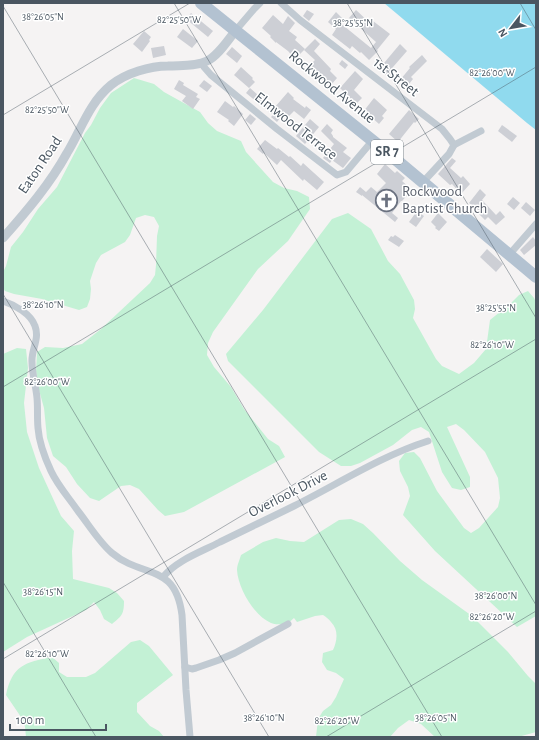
<svg xmlns="http://www.w3.org/2000/svg" width="539" height="740" viewBox="0 0 539 740" font-family="'Alegreya Sans',sans-serif">
	<rect width="100%" height="100%" fill="#f5f3f3"/>
	<!-- green -->
	<g fill="#c3f1d5">
		<polygon points="134,78 154,84 164,92 200,112 208,123 217,131 241,141 246,152 273,182 284,188 297,191 309,197 310,209 288,241 258,269 213,332 208,343 207,355 214,367 231,387 244,409 268,439 279,446 285,457 184,512 165,516 158,510 139,489 130,485 121,486 99,501 90,498 77,484 66,467 53,456 47,438 44,408 39,390 36,371 37,352 45,347 63,348 82,344 101,329 150,283 155,275 156,265 157,236 159,226 154,217 145,215 136,218 130,235 125,242 101,255 96,263 90,281 91,289 90,299 87,307 79,310 42,299 14,294 5,291 3,288 3,272 6,266 11,247 23,232 38,209 57,187 85,133 91,125 100,108 111,93"/>
		<polygon points="348,213 371,229 388,261 400,274 414,300 415,309 413,318 436,359 442,366 459,374 474,363 486,349 490,320 512,302 519,295 528,291 534,298 536,302 536,616 517,627 435,551 403,515 410,496 408,487 400,471 399,461 405,453 414,452 420,458 437,491 464,528 471,533 479,528 498,507 500,498 498,478 485,452 464,430 456,424 447,427 470,477 470,487 461,490 452,488 442,472 429,432 421,427 412,430 393,445 360,463 351,466 341,466 319,452 228,361 226,354 263,310 332,219"/>
		<path d="M17,348L26,349L28,368L24,403L27,432L39,468L61,516L74,531L72,551L73,579L109,588L117,593L124,601C124,614 122,616 112,624L104,619L100,610L94,602L86,610L27,637L3,652V354Z"/>
		<path d="M351,519L363,524L373,533L400,561L422,580L472,616L508,652L528,676L536,684V732L518,737H435L421,724L409,720L398,728L390,737H316L318,719L323,711L331,705L336,697L344,679L336,673L327,670L322,662L323,653L333,650C337,641 339,630 331,622C329,619 326,617 323,615L315,616L297,622L294,618L286,625C281,624 275,625 271,623C254,616 238,588 237,570C237,565 240,559 241,555L263,542L276,538L290,541L304,542L339,520Z"/>
		<path d="M140,640L149,646L173,675L137,703V712L150,726L159,731L164,737H26L25,727L21,717L6,695C12,666 25,662 52,657L59,663V672L67,677H86L95,673L131,642Z"/>
	</g>
	<!-- water -->
	<polygon fill="#90daee" points="384,3 536,3 536,130 527,123"/>
	<!-- building -->
	<g fill="#cdcfd5">
		<polygon points="307,10 314,14 309,21 303,16"/>
		<polygon points="356,10 371,24 373,21 390,34 377,50 378,51 369,60 361,52 360,53 352,46 350,49 332,35 336,29 328,22 336,12 342,18 339,22 371,48 376,42 349,18"/>
		<polygon points="191,13 213,31 208,37 186,19"/>
		<polygon points="273,15 283,24 288,16 295,23 289,31 297,37 295,40 305,49 295,59 288,51 276,42 276,43 270,37 271,36 262,28"/>
		<polygon points="183,29 198,41 192,48 177,37"/>
		<polygon points="144,31 151,37 149,40 150,41 142,52 133,44"/>
		<polygon points="315,39 320,44 314,51 331,69 330,71 337,78 331,85 324,77 322,80 308,67 315,60 304,50"/>
		<polygon points="400,44 407,51 386,75 379,69"/>
		<polygon points="164,46 166,55 153,58 151,48"/>
		<polygon points="232,47 242,56 237,63 226,54"/>
		<polygon points="422,55 427,61 411,77 413,79 405,89 399,84 402,82 400,80 410,68 409,67"/>
		<polygon points="342,60 348,65 345,69 339,64"/>
		<polygon points="241,67 253,78 252,79 255,82 249,88 234,75"/>
		<polygon points="355,71 363,79 354,90 362,98 356,104 340,88"/>
		<polygon points="179,80 184,83 183,85 198,94 196,97 200,99 193,109 182,101 186,96 174,89"/>
		<polygon points="204,80 212,86 207,92 199,86"/>
		<polygon points="250,88 258,95 261,92 268,97 266,100 275,107 288,92 294,98 293,99 305,108 306,106 311,110 304,119 294,111 287,118 283,114 277,122 271,117 273,115 246,93"/>
		<polygon points="374,98 387,110 382,116 384,118 379,124 370,116 370,117 363,112"/>
		<polygon points="225,101 233,107 234,106 243,114 234,126 228,121 229,120 217,112"/>
		<polygon points="409,110 419,119 415,123 414,122 398,142 389,134"/>
		<polygon points="250,114 256,119 251,125 245,120"/>
		<polygon points="310,119 319,127 305,144 296,136"/>
		<polygon points="327,124 333,130 331,133 333,136 333,137 347,148 343,152 351,158 343,168 332,160 330,163 323,158 334,144 321,131"/>
		<polygon points="502,125 517,136 512,142 498,131"/>
		<polygon points="265,140 277,149 278,148 289,157 290,156 301,166 303,163 324,182 317,190 304,179 303,181 281,160 277,165 264,153 263,154 257,149"/>
		<polygon points="452,158 456,161 450,168 461,178 463,176 470,184 461,194 452,184 450,185 438,174"/>
		<polygon points="385,164 395,173 397,171 405,178 402,181 412,190 402,201 401,201 392,213 398,218 395,222 362,195 362,196 356,192 360,187 366,192 371,187 377,192 386,183 377,174"/>
		<polygon points="480,189 486,195 482,200 496,215 500,211 505,217 496,225 488,217 485,220 479,214 481,212 469,203"/>
		<polygon points="513,197 520,203 514,210 507,204"/>
		<polygon points="526,202 535,210 530,216 521,208"/>
		<polygon points="417,211 424,216 416,227 409,222"/>
		<polygon points="438,213 447,222 439,231 435,228 436,227 431,222"/>
		<polygon points="395,235 404,241 399,247 388,240 391,236 393,237"/>
		<polygon points="533,237 536,241 536,245 524,255 520,250"/>
		<polygon points="487,249 503,264 496,272 480,257"/>
	</g>
	<g fill="none" stroke-linecap="round" stroke-linejoin="round">
		<!-- minor -->
		<g stroke="#c1cad2" stroke-width="7">
			<polyline points="281,3 300,20 442,129 450,139 454,145 449,154 423,182"/>
			<polyline points="236,30 254,9 260,3"/>
			<polyline points="202,63 204,67 211,75 277,129 337,175 346,172 373,140"/>
			<polyline points="454,145 481,131"/>
			<polyline points="509,255 536,224"/>
			<path d="M3,301C15,305 31,314 35,326C40,339 31,350 32,362C32,374 36,386 37,398C38,408 37,418 38,428C39,443 45,458 51,471C58,486 69,498 78,511C89,525 99,542 112,553C143,579 175,562 182,615L186,690L190,737"/>
			<path d="M163,577C177,560 201,552 220,542C245,530 269,518 294,506C338,484 381,456 428,441"/>
			<polyline points="185,667 192,669 196,668 219,660 235,653 288,624"/>
		</g>
		<!-- tertiary -->
		<path stroke="#c1cad2" stroke-width="9" d="M3,238C26,212 50,184 67,153C81,130 89,103 111,85C126,73 150,66 168,66C181,65 194,67 207,61C218,56 228,40 236,30"/>
		<!-- primary -->
		<polyline stroke="#b3c2d1" stroke-width="12" points="201,3 388,153 536,277"/>
	</g>
	<!-- ticks -->
	<path fill="none" stroke="#4a5661" stroke-width="1" stroke-opacity="0.45" d="M174,3L536,605M347,3L536,318M520,3L536,30M3,6L442,737M3,115L190,3M3,294L269,737M3,387L536,67M3,582L96,737M3,659L536,339M326,737L536,611"/>
	<!-- icons -->
	<defs>
		<symbol id="church-ring" viewBox="-11 -11 22 22"><circle r="9.5" fill="#fff" stroke="#6b7280" stroke-width="1.5"/><path d="M-1.2-6h2.4v3.5h3.3v2.4h-3.3V6h-2.4V-.1h-3.3v-2.4h3.3Z" fill="#6b7280"/></symbol>
	</defs>
	<g fill-rule="evenodd">
		<use href="#church-ring" x="374" y="188" width="25" height="25"/>
	</g>
	<g text-anchor="middle" dominant-baseline="central" stroke-width="3" stroke-linejoin="round" paint-order="stroke">
		<!-- shield labels -->
		<rect fill="#fff" stroke="#808990" stroke-width="1" x="371" y="140" width="32" height="24" rx="3"/>
		<g font-size="14" font-weight="bold" fill="#4a5661">
			<text x="387" y="152">SR 7</text>
		</g>
		<!-- street labels -->
		<g font-size="15" fill="#4a5661" stroke="#fff">
			<text transform="translate(396 77) rotate(38)">1st Street</text>
			<text transform="translate(332 87) rotate(39)">Rockwood Avenue</text>
			<text transform="translate(296 126) rotate(38)">Elmwood Terrace</text>
			<text transform="translate(40 165) rotate(-56)">Eaton Road</text>
			<text transform="translate(288 494) rotate(-27)">Overlook Drive</text>
		</g>
		<!-- worship labels -->
		<g font-size="15" fill="#5b616d" stroke="#fff" text-anchor="start">
			<text x="402" y="191">Rockwood<tspan x="402" dy="17">Baptist Church</tspan></text>
		</g>
	</g>
	<g font-size="10" text-anchor="middle" fill="#4a5661" stroke="#fff" stroke-width="3" stroke-linejoin="round" paint-order="stroke">
		<text x="43" y="20">38°26'05"N</text>
		<text x="179" y="23">82°25'50"W</text>
		<text x="353" y="26">38°25'55"N</text>
		<text x="492" y="76">82°26'00"W</text>
		<text x="47" y="113">82°25'50"W</text>
		<text x="43" y="308">38°26'10"N</text>
		<text x="496" y="311">38°25'55"N</text>
		<text x="492" y="348">82°26'10"W</text>
		<text x="47" y="385">82°26'00"W</text>
		<text x="43" y="595">38°26'15"N</text>
		<text x="496" y="599">38°26'00"N</text>
		<text x="492" y="620">82°26'20"W</text>
		<text x="47" y="657">82°26'10"W</text>
		<text x="264" y="721">38°26'10"N</text>
		<text x="436" y="721">38°26'05"N</text>
		<text x="337" y="724">82°26'20"W</text>
	</g>
	<!-- border -->
	<rect width="539" height="740" fill="none" stroke="#4a5661" stroke-width="8"/>
	<!-- north arrow -->
	<g transform="translate(511 28) rotate(239)" stroke="#ffffff" stroke-width="3" paint-order="stroke">
	<path d="M0-3L7 15L0 10L-7 15Z" fill="#4a5661"/>
	<text y="-6" font-size="11" font-weight="bold" text-anchor="middle" fill="#4a5661">N</text>
	</g>
	<!-- scale -->
	<path d="M10 724v6h96v-6" fill="none" stroke="#4a5661" stroke-width="2"/>
	<text x="16" y="724" font-size="12" fill="#4a5661" stroke="#ffffff" stroke-width="3" paint-order="stroke">100 m</text>
</svg>
